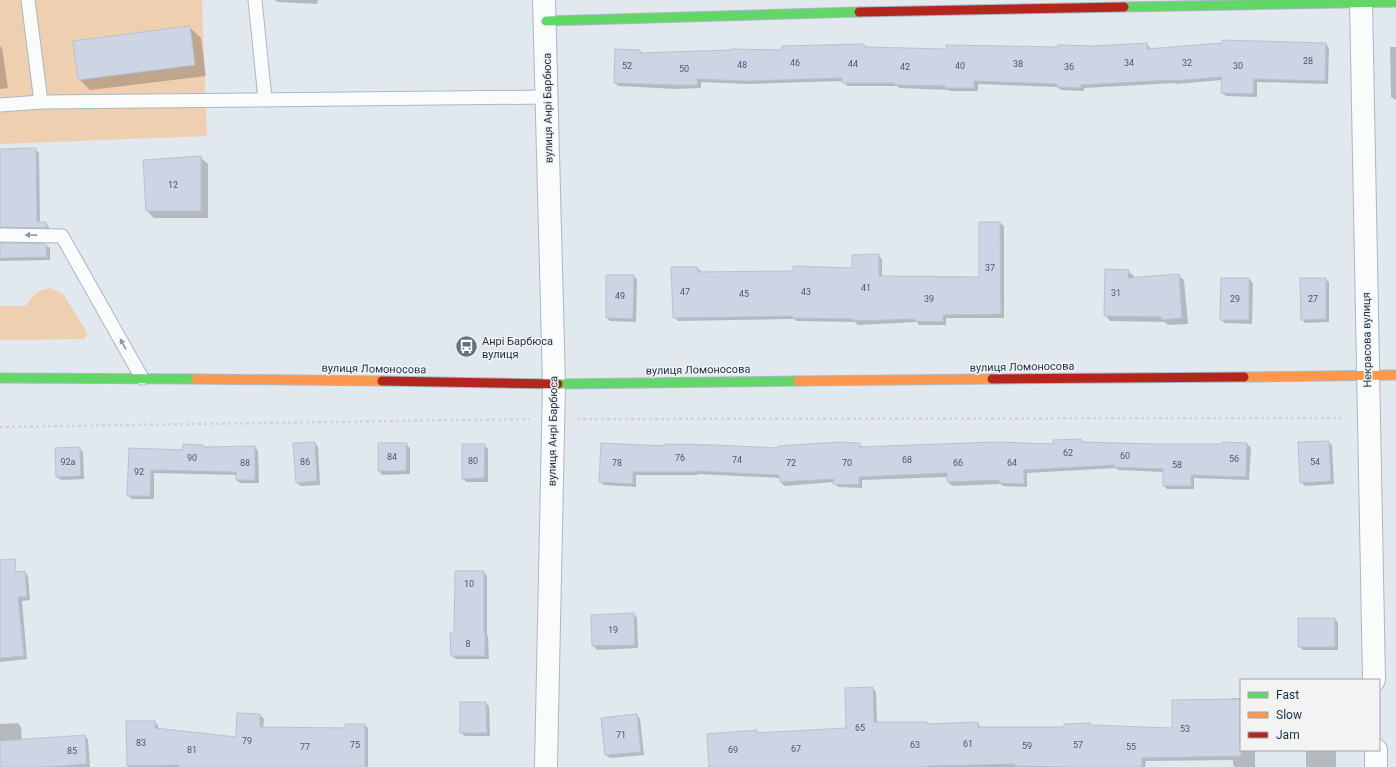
<svg xmlns="http://www.w3.org/2000/svg" width="1396" height="767" viewBox="0 0 1396 767" font-family="Roboto,sans-serif">
	<rect width="100%" height="100%" fill="#e1e8ee"/>
	<!-- green -->
	<g fill="#eecfaf">
		<polygon points="0,0 202,0 207,136 0,144"/>
		<path d="M50,288L63,294L88,334L84,339L0,340V306H26C32,295 38,290 50,288Z"/>
	</g>
	<!-- shadow -->
	<g fill="#0003">
		<polygon points="275,0 318,0 317,4 277,2"/>
		<polygon points="189,27 201,38 206,76 90,90 79,79"/>
		<polygon points="1147,44 1150,48 1150,50 1326,44 1329,48 1328,84 1257,82 1257,97 1226,96 1222,93 1222,80 1176,84 1175,83 1084,88 1084,91 1061,90 1057,87 978,84 978,91 950,91 949,90 899,88 897,86 847,86 843,81 749,84 701,82 701,88 676,89 618,86 615,82 640,51 643,54 783,51 864,45 866,48 947,50 1094,47"/>
		<polygon points="0,46 2,48 8,88 0,89"/>
		<polygon points="1390,47 1396,47 1396,100 1391,97"/>
		<polygon points="35,149 39,153 40,223 46,223 49,227 49,231 0,232 0,150"/>
		<polygon points="200,157 208,164 208,218 154,218 147,211"/>
		<polygon points="980,223 1000,223 1004,226 1004,318 946,318 946,325 919,325 917,322 858,325 855,322 797,321 794,319 678,321 674,317 697,268 701,271 701,273 794,272 853,269 878,255 882,259 882,277 980,278"/>
		<polygon points="0,244 46,245 50,248 50,260 0,261"/>
		<polygon points="1128,271 1134,276 1134,278 1178,275 1184,280 1188,324 1168,325 1165,322 1110,321 1105,315"/>
		<polygon points="633,276 637,279 636,322 610,321 607,318"/>
		<polygon points="1222,279 1249,279 1253,283 1252,324 1225,323 1221,320"/>
		<polygon points="1325,279 1329,282 1329,322 1305,323 1302,319"/>
		<polygon points="1081,440 1085,443 1223,445 1223,443 1247,444 1251,448 1249,480 1194,478 1194,489 1167,489 1164,486 1164,472 1118,470 1116,468 1027,473 1027,487 1003,486 1001,484 952,486 948,482 948,477 862,480 862,488 838,487 834,482 784,486 781,482 781,478 698,474 698,475 636,475 636,487 604,485 600,482 602,444 779,449 859,444 863,448 1055,445"/>
		<polygon points="1328,442 1332,445 1334,484 1305,486 1301,482"/>
		<polygon points="315,443 318,447 320,485 300,486 297,482"/>
		<polygon points="406,444 410,448 410,474 382,475 379,471"/>
		<polygon points="484,445 488,449 488,482 466,482 463,478"/>
		<polygon points="202,446 205,448 255,447 258,451 259,483 240,483 237,480 237,475 154,473 154,499 132,499 128,495 129,449 184,451"/>
		<polygon points="79,448 83,452 84,479 61,480 57,477"/>
		<polygon points="24,572 28,576 30,600 22,601 27,659 0,662 0,575"/>
		<polygon points="484,572 487,576 487,635 488,636 489,659 456,659 452,656 455,633"/>
		<polygon points="634,614 637,618 638,648 597,650 593,646 592,616"/>
		<polygon points="1335,619 1338,623 1338,650 1303,650 1299,646"/>
		<polygon points="873,688 876,692 877,723 927,723 929,725 978,723 981,728 1066,728 1090,724 1092,726 1173,729 1231,700 1231,698 1241,698 1241,750 1255,750 1255,767 1235,767 1233,765 1233,760 1146,761 1145,767 710,767 757,731 759,734 847,728"/>
		<polygon points="485,703 489,706 490,736 465,736 461,733"/>
		<polygon points="260,715 264,719 263,728 346,729 365,725 368,728 368,767 129,767 128,766 154,722 158,725 158,730 237,738"/>
		<polygon points="637,715 640,719 644,755 610,758 606,755"/>
		<polygon points="18,723 21,727 22,741 84,736 88,739 90,767 0,767 0,724"/>
		<rect x="1306" y="750" width="30" height="17"/>
	</g>
	<!-- building -->
	<g fill="#cdd5e4" stroke="#b8c1d1">
		<polygon points="190,26 195,65 78,80 73,41"/>
		<polygon points="1222,40 1326,43 1325,81 1254,79 1253,94 1221,93 1222,77 1172,81 1172,80 1081,85 1081,88 1057,87 1057,84 974,81 974,88 945,88 945,86 894,85 894,83 842,83 842,78 745,81 697,79 698,85 672,85 614,83 615,49 640,50 640,53 731,50 731,49 782,50 782,46 864,44 864,47 946,49 946,45 1058,47 1058,45 1094,46 1147,43 1147,49 1222,43"/>
		<polygon points="36,148 37,222 46,222 46,228 0,227 0,149"/>
		<polygon points="201,156 201,211 146,211 143,160"/>
		<polygon points="979,222 1000,222 1001,314 943,315 943,322 915,321 915,319 853,321 853,319 792,318 792,316 673,318 671,267 697,267 698,272 793,271 793,266 852,268 852,255 879,254 879,276 979,277"/>
		<polygon points="0,243 46,244 47,257 0,258"/>
		<polygon points="1105,269 1129,270 1128,278 1179,274 1182,318 1161,320 1161,317 1104,316"/>
		<polygon points="606,275 634,275 633,319 606,318"/>
		<polygon points="1221,278 1249,278 1249,320 1220,320"/>
		<polygon points="1300,278 1326,278 1326,319 1301,320"/>
		<polygon points="1081,439 1082,442 1155,444 1222,444 1222,442 1247,443 1246,477 1191,475 1191,486 1163,486 1163,469 1114,467 1114,465 1024,470 1024,484 999,483 999,480 947,482 947,473 859,477 859,485 833,484 834,479 780,482 779,475 695,471 695,472 633,472 633,484 599,482 601,443 665,446 665,444 714,445 778,448 778,446 838,442 860,443 860,447 993,442 1054,444 1053,440"/>
		<polygon points="1329,441 1331,481 1300,483 1298,442"/>
		<polygon points="315,442 317,481 296,483 293,443"/>
		<polygon points="378,443 407,443 406,471 378,471"/>
		<polygon points="183,444 203,445 203,447 255,446 255,480 236,480 236,472 151,470 150,496 127,496 129,448 183,450"/>
		<polygon points="462,444 485,444 484,478 462,479"/>
		<polygon points="80,447 81,476 56,477 55,448"/>
		<polygon points="15,559 16,572 25,571 27,597 18,597 24,656 0,658 0,560"/>
		<polygon points="455,571 484,571 484,632 485,632 485,656 451,656 450,633 454,633"/>
		<polygon points="634,613 635,645 592,646 591,615"/>
		<rect x="1298" y="618" width="37" height="29"/>
		<polygon points="873,687 874,722 927,722 927,724 978,722 978,727 1064,727 1064,724 1090,723 1090,725 1172,728 1172,700 1241,699 1241,756 1142,758 1142,767 1065,767 1015,766 1015,764 928,766 928,767 709,767 707,734 757,730 757,733 846,728 845,688"/>
		<polygon points="460,702 486,702 487,733 460,733"/>
		<polygon points="237,713 260,714 260,727 345,728 345,724 365,724 365,767 178,767 179,765 127,766 126,721 155,721 155,728 236,737"/>
		<polygon points="637,714 641,752 605,755 601,718"/>
		<polygon points="85,735 87,764 46,767 0,767 0,741"/>
	</g>
	<g fill="none" stroke-linecap="round" stroke-linejoin="round">
		<defs>
			<g id="lane">
				<polyline points="28,0 41,102"/>
				<polyline points="255,0 265,99"/>
				<polyline points="0,105 41,102 547,97"/>
				<polyline points="0,235 62,236 142,378"/>
			</g>
			<g id="street">
				<polyline points="544,0 554,384 546,767"/>
				<polyline points="1361,0 1374,680"/>
				<polyline points="1376,750 1376,767"/>
			</g>
			<g id="fast">
				<polyline points="1124,7 1396,2"/>
				<polyline points="546,21 859,12"/>
				<polyline points="0,378 196,379"/>
				<polyline points="558,384 798,381"/>
			</g>
			<g id="slow">
				<polyline points="1244,377 1396,375"/>
				<polyline points="196,379 382,381"/>
				<polyline points="798,381 992,379"/>
			</g>
			<g id="jam">
				<polyline points="859,12 1124,7"/>
				<polyline points="992,379 1244,377"/>
				<polyline points="382,381 558,384"/>
			</g>
		</defs>
		<!-- lane casing -->
		<use href="#lane" stroke="#a9b8c5" stroke-width="15"/>
		<!-- street casing -->
		<use href="#street" stroke="#a9b8c5" stroke-width="24"/>
		<!-- fast casing -->
		<use href="#fast" stroke="#a9b8c5" stroke-width="11"/>
		<!-- slow casing -->
		<use href="#slow" stroke="#a9b8c5" stroke-width="11"/>
		<!-- jam casing -->
		<use href="#jam" stroke="#a9b8c5" stroke-width="11"/>
		<!-- path -->
		<g stroke="#d1d4d7" stroke-width="2.5" stroke-dasharray="3 3" stroke-linecap="butt">
			<polyline points="577,419 1346,418"/>
			<polyline points="0,427 530,419"/>
		</g>
		<!-- lane -->
		<use href="#lane" stroke="#fafcfc" stroke-width="13"/>
		<!-- street -->
		<use href="#street" stroke="#fafcfc" stroke-width="22"/>
		<!-- fast -->
		<use href="#fast" stroke="#63d668" stroke-width="9"/>
		<!-- slow -->
		<use href="#slow" stroke="#ff974d" stroke-width="9"/>
		<!-- jam -->
		<use href="#jam" stroke="#b3261e" stroke-width="9"/>
	</g>
	<!-- one-way arrows -->
	<defs><path id="oneway-solid" d="M-6-.8H1V-3.2L6.5 0L1 3.2V.8H-6Z"/></defs>
	<g fill="#8897a2">
		<use href="#oneway-solid" transform="translate(31 235) rotate(-179)"/>
		<use href="#oneway-solid" transform="translate(123 344) rotate(-119)"/>
	</g>
	<!-- icons -->
	<defs>
		<symbol id="bus-disc" viewBox="-11 -11 22 22"><circle r="9.5" fill="#5e7282" stroke="#f3f3f3"/><path d="M-5-6H5V4H4V6H2V4H-2V6H-4V4H-5ZM-3.5-4V0h7V-4ZM-3.5 1.2v1.5H-2V1.2ZM2 1.2v1.5H3.5V1.2Z" fill="#fff"/></symbol>
	</defs>
	<g fill-rule="evenodd">
		<use href="#bus-disc" x="454" y="334" width="25" height="25"/>
	</g>
	<g text-anchor="middle" dominant-baseline="central" stroke-width="3" stroke-linejoin="round" paint-order="stroke">
		<!-- number labels -->
		<g font-size="9" fill="#445b6f">
			<text x="1308" y="61">28</text>
			<text x="795" y="63">46</text>
			<text x="1129" y="63">34</text>
			<text x="1187" y="63">32</text>
			<text x="853" y="64">44</text>
			<text x="1018" y="64">38</text>
			<text x="742" y="65">48</text>
			<text x="627" y="66">52</text>
			<text x="960" y="66">40</text>
			<text x="1238" y="66">30</text>
			<text x="905" y="67">42</text>
			<text x="1069" y="67">36</text>
			<text x="684" y="69">50</text>
			<text x="173" y="185">12</text>
			<text x="990" y="268">37</text>
			<text x="866" y="288">41</text>
			<text x="685" y="292">47</text>
			<text x="806" y="292">43</text>
			<text x="1116" y="293">31</text>
			<text x="744" y="294">45</text>
			<text x="620" y="296">49</text>
			<text x="929" y="299">39</text>
			<text x="1235" y="299">29</text>
			<text x="1313" y="299">27</text>
			<text x="1068" y="453">62</text>
			<text x="1125" y="456">60</text>
			<text x="392" y="457">84</text>
			<text x="192" y="458">90</text>
			<text x="680" y="458">76</text>
			<text x="1234" y="459">56</text>
			<text x="737" y="460">74</text>
			<text x="907" y="460">68</text>
			<text x="473" y="461">80</text>
			<text x="68" y="462">92а</text>
			<text x="305" y="462">86</text>
			<text x="1315" y="462">54</text>
			<text x="245" y="463">88</text>
			<text x="617" y="463">78</text>
			<text x="791" y="463">72</text>
			<text x="847" y="463">70</text>
			<text x="958" y="463">66</text>
			<text x="1012" y="463">64</text>
			<text x="1177" y="465">58</text>
			<text x="139" y="472">92</text>
			<text x="469" y="584">10</text>
			<text x="613" y="630">19</text>
			<text x="468" y="644">8</text>
			<text x="860" y="728">65</text>
			<text x="1185" y="729">53</text>
			<text x="621" y="735">71</text>
			<text x="247" y="741">79</text>
			<text x="141" y="743">83</text>
			<text x="968" y="744">61</text>
			<text x="355" y="745">75</text>
			<text x="915" y="745">63</text>
			<text x="1078" y="745">57</text>
			<text x="1027" y="746">59</text>
			<text x="305" y="747">77</text>
			<text x="1131" y="747">55</text>
			<text x="796" y="749">67</text>
			<text x="192" y="750">81</text>
			<text x="733" y="750">69</text>
			<text x="72" y="751">85</text>
		</g>
		<!-- street labels -->
		<g font-size="11" fill="#173248" stroke="#f3f3f3">
			<text transform="translate(548 108) rotate(-91)">вулиця Анрі Барбюса</text>
			<text transform="translate(1367 340) rotate(-91)">Некрасова вулиця</text>
			<text transform="translate(1022 367) rotate(-1)">вулиця Ломоносова</text>
			<text transform="translate(374 369) rotate(1)">вулиця Ломоносова</text>
			<text transform="translate(698 370) rotate(-1)">вулиця Ломоносова</text>
			<text transform="translate(553 431) rotate(-89)">вулиця Анрі Барбюса</text>
		</g>
		<!-- poi labels -->
		<g font-size="11" fill="#173248" stroke="#f3f3f3" text-anchor="start">
			<text x="482" y="341">Анрі Барбюса<tspan x="482" dy="13">вулиця</tspan></text>
		</g>
	</g>
	<!-- legend -->
	<rect x="1240" y="679" width="140" height="72" fill="#f3f3f3" stroke="#9ba6af"/>
	<rect x="1248" y="692" width="20" height="6" fill="#63d668" stroke="#9ba6af"/>
	<text x="1276" y="699" font-size="12" fill="#173248">Fast</text>
	<rect x="1248" y="712" width="20" height="6" fill="#ff974d" stroke="#9ba6af"/>
	<text x="1276" y="719" font-size="12" fill="#173248">Slow</text>
	<rect x="1248" y="732" width="20" height="6" fill="#b3261e" stroke="#9ba6af"/>
	<text x="1276" y="739" font-size="12" fill="#173248">Jam</text>
</svg>
